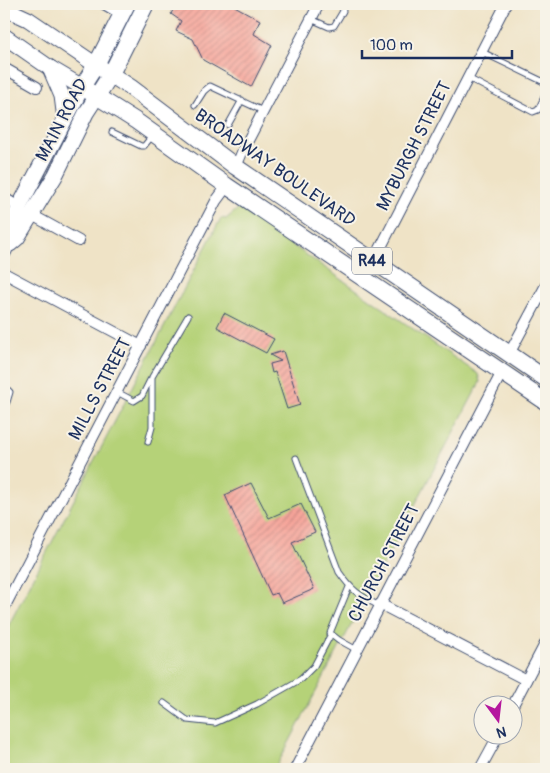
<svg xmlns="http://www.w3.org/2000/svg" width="550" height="773" viewBox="0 0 550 773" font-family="Pangolin,sans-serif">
	<defs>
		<pattern id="building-hatch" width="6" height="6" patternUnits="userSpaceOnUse" patternTransform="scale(1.25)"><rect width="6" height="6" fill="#f7a196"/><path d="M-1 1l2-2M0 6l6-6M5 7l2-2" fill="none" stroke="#c7847e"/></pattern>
	</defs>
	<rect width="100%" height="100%" fill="#f7f3e8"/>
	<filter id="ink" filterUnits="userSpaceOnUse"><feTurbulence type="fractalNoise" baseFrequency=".02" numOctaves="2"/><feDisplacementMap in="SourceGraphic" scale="10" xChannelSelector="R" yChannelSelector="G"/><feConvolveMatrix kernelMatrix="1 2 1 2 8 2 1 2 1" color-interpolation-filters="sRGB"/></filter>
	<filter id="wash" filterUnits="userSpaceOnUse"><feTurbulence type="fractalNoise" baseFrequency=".0096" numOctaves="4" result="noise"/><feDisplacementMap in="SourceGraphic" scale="20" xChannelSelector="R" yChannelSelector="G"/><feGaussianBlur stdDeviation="1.12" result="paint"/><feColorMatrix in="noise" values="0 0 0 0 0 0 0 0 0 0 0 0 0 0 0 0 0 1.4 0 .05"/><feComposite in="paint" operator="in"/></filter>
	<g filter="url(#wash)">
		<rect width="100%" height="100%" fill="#efe3c6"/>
		<!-- garden -->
		<polygon fill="#b5d278" stroke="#68806b" points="239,208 478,374 480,382 275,769 9,769 4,767 4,634 221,218 226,219"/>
		<g id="blocks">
			<!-- building -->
			<g fill="url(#building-hatch)">
				<polygon points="176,4 231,4 260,20 254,34 272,45 251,87 203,60 193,39 176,31 181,21 171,14"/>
				<polygon points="224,313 274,339 266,353 217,327"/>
				<polygon points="283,351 300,405 287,409 275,372 272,373 270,364 281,361 270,355"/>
				<polygon points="251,483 269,518 301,504 315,532 292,542 314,589 282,603 277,593 271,595 225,495"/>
			</g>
		</g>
	</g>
	<g filter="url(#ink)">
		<use href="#blocks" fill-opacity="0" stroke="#3b4a6e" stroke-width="1"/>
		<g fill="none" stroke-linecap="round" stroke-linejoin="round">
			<defs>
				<g id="lane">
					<polyline points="311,19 329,27 334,26 343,11 341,4"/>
					<polyline points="482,52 546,83"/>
					<polyline points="468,78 533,112 538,110 546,93"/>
					<polyline points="195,105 204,91 210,86 263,111"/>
					<polyline points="228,125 242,100"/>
					<polyline points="112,132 141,146 144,146 152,136"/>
					<polyline points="4,386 10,392 7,402"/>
					<polyline points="117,392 134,401 142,396 150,380"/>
					<polyline points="148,442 152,427 152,377 188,316"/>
					<path d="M296,458L339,572C352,591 359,595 379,606"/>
					<polyline points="349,587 330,633 339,640 357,650"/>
					<polyline points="164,703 187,720 215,723 257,704 301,679 314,666 331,634"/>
				</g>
				<g id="street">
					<polyline points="104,4 121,14"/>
					<polyline points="4,68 37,87"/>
					<polyline points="236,167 243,150 319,4"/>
					<polyline points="4,198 19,207"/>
					<polyline points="32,215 79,241"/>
					<polyline points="4,273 141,346"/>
					<polyline points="365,278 506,4"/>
					<polyline points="509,354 546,285"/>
					<polyline points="380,604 526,680"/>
					<polyline points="4,608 216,201 227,186"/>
					<polyline points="512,707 546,642"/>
					<polyline points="295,769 502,372"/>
					<polyline points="480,769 498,736"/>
				</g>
				<g id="secondary">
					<polyline points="4,8 28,19 96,65"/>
					<polyline points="4,36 50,68 82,87 19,207 4,251"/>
					<polyline points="50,68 62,96 65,119"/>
					<polyline points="10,244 17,238 55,176 86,113 97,96"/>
				</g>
				<g id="primary">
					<polyline points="127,4 96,65 82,87 136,121 227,186 546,402"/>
					<polyline points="96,65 130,87 236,167 546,379"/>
					<polyline points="97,96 111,74 146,4"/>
				</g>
			</defs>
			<!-- lane casing -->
			<use href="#lane" stroke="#3b4a6e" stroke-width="7"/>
			<!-- street casing -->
			<use href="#street" stroke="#3b4a6e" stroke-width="12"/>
			<!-- secondary casing -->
			<use href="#secondary" stroke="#3b4a6e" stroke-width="17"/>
			<!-- primary casing -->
			<use href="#primary" stroke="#3b4a6e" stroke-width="18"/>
			<!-- lane -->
			<use href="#lane" stroke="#fff" stroke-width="5"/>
			<!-- street -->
			<use href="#street" stroke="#fff" stroke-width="10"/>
			<!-- secondary -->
			<use href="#secondary" stroke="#fff" stroke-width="15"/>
			<!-- primary -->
			<use href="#primary" stroke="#fff" stroke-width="16"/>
		</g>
	</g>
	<g text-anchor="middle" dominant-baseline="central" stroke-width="4" stroke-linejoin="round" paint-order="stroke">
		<!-- shield labels -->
		<rect fill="#f7f3e8" stroke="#5d6a87" stroke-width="1" x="352" y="247.5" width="40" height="27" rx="4"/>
		<g font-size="16" font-weight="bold" fill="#1b2f5e">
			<text x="372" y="261">R44</text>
		</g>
		<!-- street labels -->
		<g font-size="18" fill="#1b2f5e" stroke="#f7f3e8">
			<text transform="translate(62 120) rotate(-62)">MAIN ROAD</text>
			<text transform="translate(414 146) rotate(-63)">MYBURGH STREET</text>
			<text transform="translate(275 168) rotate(35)">BROADWAY BOULEVARD</text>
			<text transform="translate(100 389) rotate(-62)">MILLS STREET</text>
			<text transform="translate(384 563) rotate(-62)">CHURCH STREET</text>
		</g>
	</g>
	<!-- margin -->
	<rect width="550" height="773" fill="none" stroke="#f7f3e8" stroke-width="20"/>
	<!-- north arrow -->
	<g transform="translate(498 720) rotate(165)"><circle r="24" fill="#f7f3e8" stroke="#9fa5b1"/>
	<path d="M0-4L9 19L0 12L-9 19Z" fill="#b5179e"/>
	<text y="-8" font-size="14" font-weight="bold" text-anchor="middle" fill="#1b2f5e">N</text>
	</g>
	<!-- scale -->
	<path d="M362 50v8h150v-8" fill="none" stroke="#1b2f5e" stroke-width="2.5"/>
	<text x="370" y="50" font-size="15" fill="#1b2f5e" stroke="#f7f3e8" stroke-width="4" paint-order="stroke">100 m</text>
</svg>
